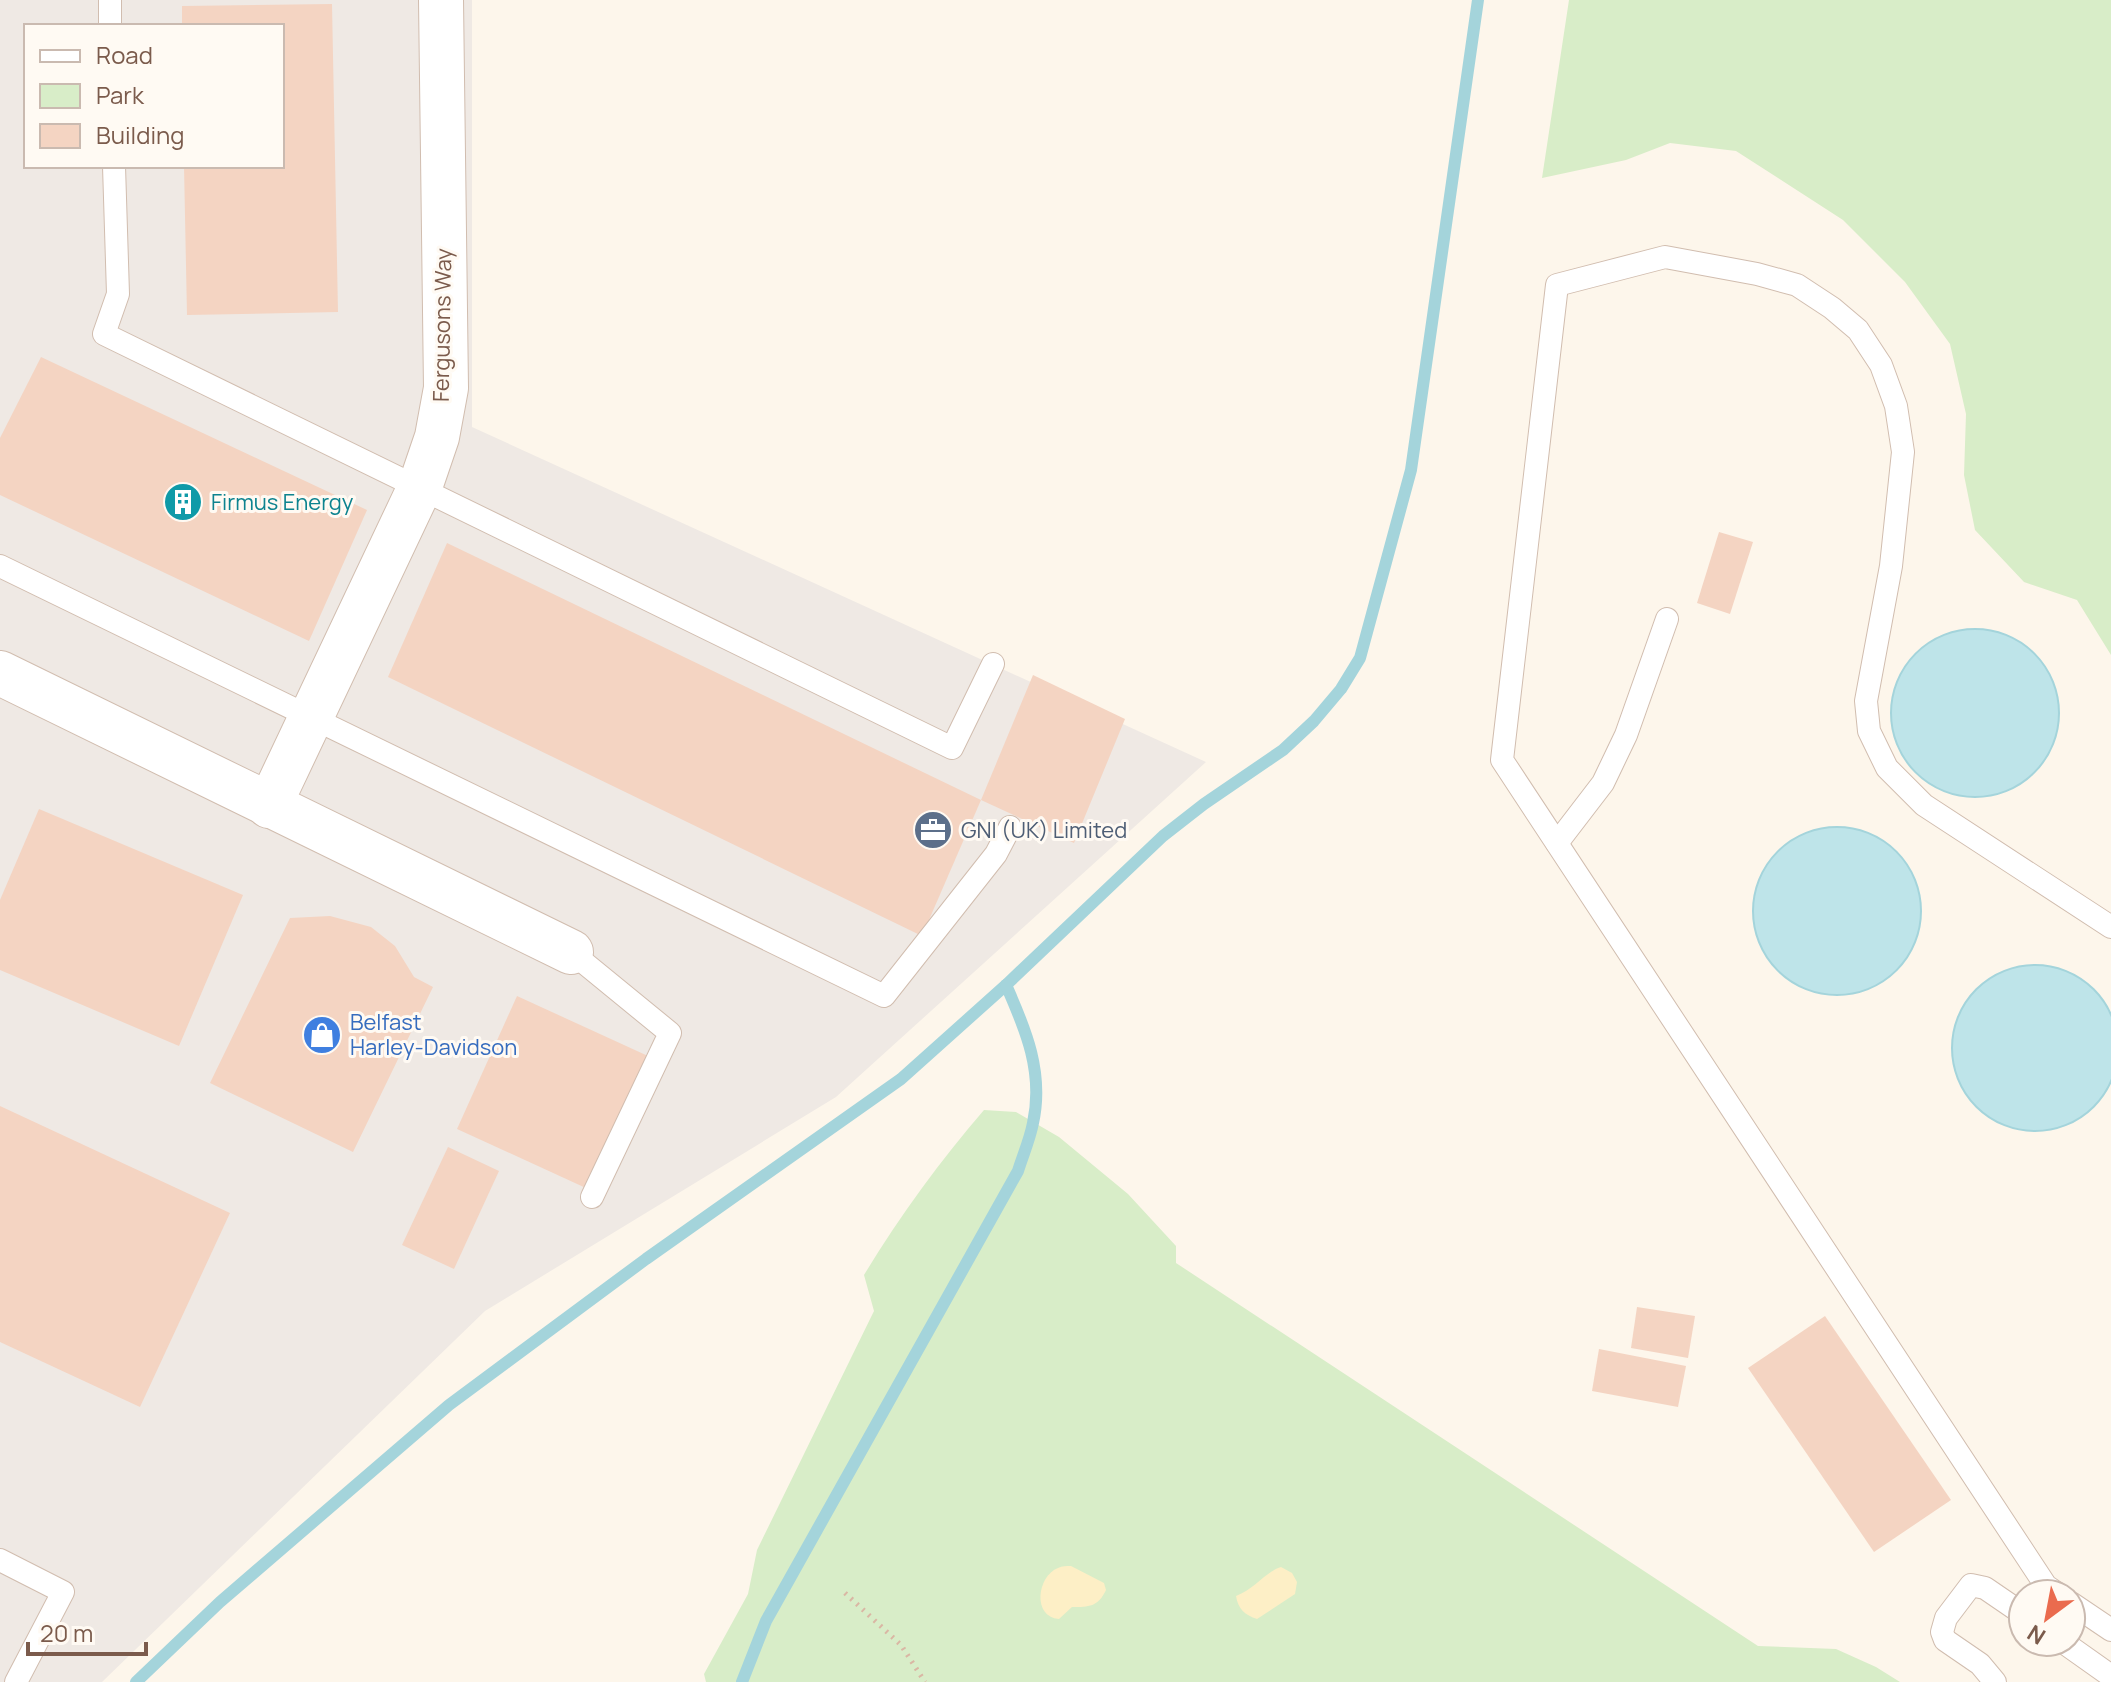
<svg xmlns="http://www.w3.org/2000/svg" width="2111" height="1682" viewBox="0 0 2111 1682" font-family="Manrope,sans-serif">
	<rect width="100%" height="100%" fill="#fdf6eb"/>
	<!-- industrial -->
	<path fill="#efe9e4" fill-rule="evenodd" d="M0,0H472V427L1206,762L836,1097L485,1311L102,1682H0ZM26,26H282V166H26Z"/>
	<!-- green -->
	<g fill="#d8edc8">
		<polygon points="1569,0 2111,0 2111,655 2077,600 2024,582 1975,530 1964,475 1966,414 1950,344 1905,282 1843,220 1736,151 1670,143 1626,160 1542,178"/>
		<path d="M984,1110L1016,1112L1059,1137L1128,1194L1176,1246V1263L1758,1646L1836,1649L1876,1667L1900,1682H706L704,1674L748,1594L757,1550L874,1311L864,1275C899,1217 940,1161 984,1110Z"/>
	</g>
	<!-- sand -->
	<g fill="#fdefc6">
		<path d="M1071,1566L1104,1583L1106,1590C1098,1607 1089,1607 1072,1607L1059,1619C1032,1617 1037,1576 1058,1568C1062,1566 1067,1566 1071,1566Z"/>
		<path d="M1281,1567L1292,1573L1297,1582L1295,1594L1257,1619C1245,1615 1238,1609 1236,1596C1255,1589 1265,1572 1281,1567Z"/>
	</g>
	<!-- water -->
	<g fill="#bee4e9" stroke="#a4d4db" stroke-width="2">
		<circle cx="1975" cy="713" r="84"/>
		<circle cx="1837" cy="911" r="84"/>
		<circle cx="2035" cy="1048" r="83"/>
	</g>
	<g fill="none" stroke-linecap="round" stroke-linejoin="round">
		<!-- stream -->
		<g stroke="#a4d4db" stroke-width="12">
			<polyline points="136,1682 220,1602 449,1405 646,1259 901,1079 1006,985 1163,836 1204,804 1283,750 1314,721 1341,689 1360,658 1411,470 1478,0"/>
			<path d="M742,1682L766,1621L1018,1171C1023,1155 1030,1139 1033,1123C1044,1073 1026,1030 1006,985"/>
		</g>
	</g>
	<!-- building -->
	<g fill="#f4d4c2">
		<polygon points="332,4 338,312 187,315 184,166 282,166 282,26 182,26 182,6"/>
		<polygon points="41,357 367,510 309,641 0,495 0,438"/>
		<polygon points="1719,532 1753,542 1730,614 1697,603"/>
		<polygon points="447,543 981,800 922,936 388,677"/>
		<polygon points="1033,675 1125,719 1074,843 981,800"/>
		<polygon points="39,809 243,895 179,1046 0,970 0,900"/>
		<polygon points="330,916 371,927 395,946 414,977 433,987 353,1152 210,1083 290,918"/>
		<polygon points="517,996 648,1056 588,1189 457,1129"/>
		<polygon points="0,1106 230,1213 140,1407 0,1342"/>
		<polygon points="448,1147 499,1171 454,1269 402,1245"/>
		<polygon points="1637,1307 1695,1316 1688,1358 1631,1348"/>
		<polygon points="1825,1316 1951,1500 1874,1552 1748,1368"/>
		<polygon points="1599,1349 1686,1366 1678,1407 1592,1391"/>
	</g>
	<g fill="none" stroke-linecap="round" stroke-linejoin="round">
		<defs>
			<g id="lane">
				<polyline points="110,0 110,26"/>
				<polyline points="114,166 118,294 104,334 952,748 993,664"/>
				<polyline points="0,566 884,996 996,854 1010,827"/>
				<polyline points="1557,843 1603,783 1626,735 1667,619"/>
				<polyline points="571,952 670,1033 592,1197"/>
				<polyline points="0,1560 63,1592 16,1682"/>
				<polyline points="2058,1594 2046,1586 1502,760 1557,285 1665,257 1757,274 1797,285 1832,308 1858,330 1881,365 1896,406 1903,452 1891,566 1866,701 1869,731 1887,768 1924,805 2111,927"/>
				<polyline points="2071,1603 2111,1630"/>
				<polyline points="2063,1642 2111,1676"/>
				<polyline points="1995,1682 1980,1664 1945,1640 1942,1632 1946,1618 1971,1585 1985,1588 2023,1614"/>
			</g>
			<g id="street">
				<polyline points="0,673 571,952"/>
				<polyline points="269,806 420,487 437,437 446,388 441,0"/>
			</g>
		</defs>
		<!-- lane casing -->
		<use href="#lane" stroke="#d1bdaf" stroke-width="24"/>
		<!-- street casing -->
		<use href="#street" stroke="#d1bdaf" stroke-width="46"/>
		<!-- path -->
		<polyline stroke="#dab7a4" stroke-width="5" stroke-dasharray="2 6" stroke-linecap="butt" points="845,1593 901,1645 925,1682"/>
		<!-- lane -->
		<use href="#lane" stroke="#fff" stroke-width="22"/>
		<!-- street -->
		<use href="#street" stroke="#fff" stroke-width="44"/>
	</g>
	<!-- icons -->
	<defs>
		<symbol id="building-disc" viewBox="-11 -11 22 22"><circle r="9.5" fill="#0f9aa8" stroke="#fffaf3"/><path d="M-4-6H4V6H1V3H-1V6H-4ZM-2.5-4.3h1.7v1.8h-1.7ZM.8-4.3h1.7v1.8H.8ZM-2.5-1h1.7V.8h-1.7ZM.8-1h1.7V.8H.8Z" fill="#fff"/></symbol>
		<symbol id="office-disc" viewBox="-11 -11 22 22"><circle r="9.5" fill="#5c6f8a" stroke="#fffaf3"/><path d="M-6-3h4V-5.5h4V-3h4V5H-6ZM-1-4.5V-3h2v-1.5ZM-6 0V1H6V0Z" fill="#fff"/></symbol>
		<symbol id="shop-disc" viewBox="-11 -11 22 22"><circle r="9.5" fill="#3f7fe0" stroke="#fffaf3"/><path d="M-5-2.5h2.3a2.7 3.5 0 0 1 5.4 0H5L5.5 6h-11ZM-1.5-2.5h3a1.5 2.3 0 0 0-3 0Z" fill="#fff"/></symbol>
	</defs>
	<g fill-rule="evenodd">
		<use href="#building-disc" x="161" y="480" width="44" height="44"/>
		<use href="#office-disc" x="911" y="808" width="44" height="44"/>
		<use href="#shop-disc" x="300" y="1013" width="44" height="44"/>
	</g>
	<g text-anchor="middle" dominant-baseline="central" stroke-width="6" stroke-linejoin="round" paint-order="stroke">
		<!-- street labels -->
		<g font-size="22" fill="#7b5b4c" stroke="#fffaf3">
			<text transform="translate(442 325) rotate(-89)">Fergusons Way</text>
		</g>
		<!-- culture labels -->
		<g font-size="22" fill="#0d838f" stroke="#fffaf3" text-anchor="start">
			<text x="211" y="502">Firmus Energy</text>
		</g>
		<!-- service labels -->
		<g font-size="22" fill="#4e5e75" stroke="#fffaf3" text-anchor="start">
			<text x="961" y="830">GNI (UK) Limited</text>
		</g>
		<!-- shop labels -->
		<g font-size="22" fill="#366cbe" stroke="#fffaf3" text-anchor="start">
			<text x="350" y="1022">Belfast<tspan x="350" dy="25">Harley-Davidson</tspan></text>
		</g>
	</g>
	<!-- legend -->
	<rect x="24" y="24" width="260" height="144" fill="#fffaf3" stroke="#cabab0" stroke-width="2"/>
	<rect x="40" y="50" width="40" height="12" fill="#ffffff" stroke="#cabab0" stroke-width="2"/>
	<text x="96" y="64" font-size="24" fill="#7b5b4c">Road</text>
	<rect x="40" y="84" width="40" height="24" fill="#d8edc8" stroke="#cabab0" stroke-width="2"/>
	<text x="96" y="104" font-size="24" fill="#7b5b4c">Park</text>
	<rect x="40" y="124" width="40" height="24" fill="#f4d4c2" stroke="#cabab0" stroke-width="2"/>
	<text x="96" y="144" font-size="24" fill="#7b5b4c">Building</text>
	<!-- north arrow -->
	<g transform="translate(2047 1618) rotate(212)"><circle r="38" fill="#fffaf3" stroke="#cabab0" stroke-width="2"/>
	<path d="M0-6L14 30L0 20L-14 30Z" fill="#ea6b4e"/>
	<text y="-12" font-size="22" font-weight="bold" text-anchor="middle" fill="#7b5b4c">N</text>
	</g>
	<!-- scale -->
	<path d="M28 1642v12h118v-12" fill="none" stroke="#7b5b4c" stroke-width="4"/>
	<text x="40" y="1642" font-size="24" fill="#7b5b4c" stroke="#fffaf3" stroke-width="6" paint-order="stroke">20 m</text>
</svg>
